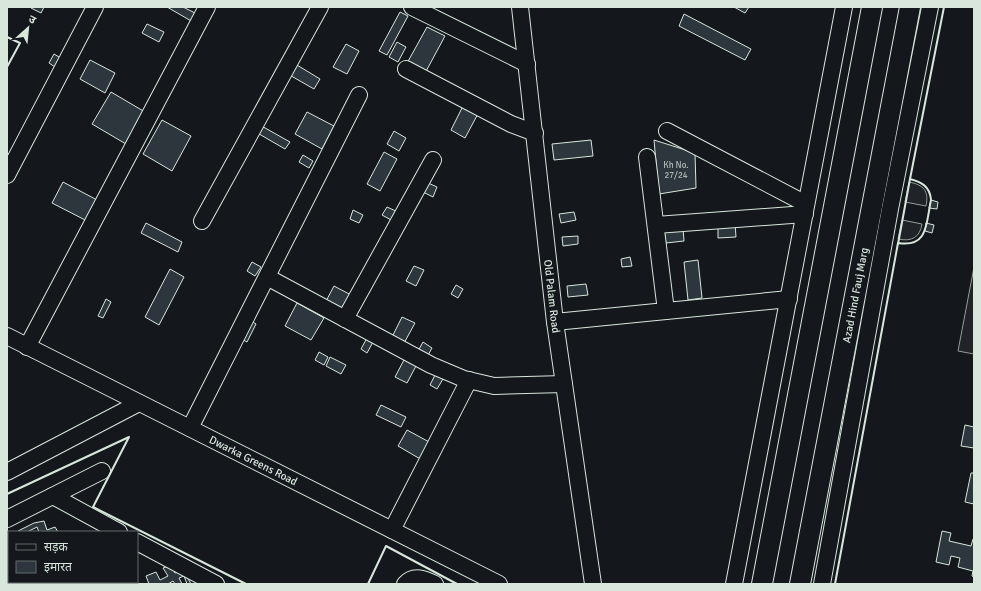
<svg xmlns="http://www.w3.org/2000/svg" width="981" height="591" viewBox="0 0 981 591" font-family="Signika,'Noto Sans Devanagari',sans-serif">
	<rect width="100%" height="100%" fill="#14181c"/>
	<!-- green -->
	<g fill="#202428" stroke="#939e99">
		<path d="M909,182C924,185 929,191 926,206L905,202Z"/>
		<path d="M902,220L922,224C920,237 912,242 898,239Z"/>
		<polygon points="974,267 974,354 958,351"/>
	</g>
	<!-- building -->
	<g fill="#2c363c" stroke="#d8e6dc">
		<polygon points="31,7 44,7 41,13 31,8"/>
		<polygon points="167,7 183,7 197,14 193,22"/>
		<polygon points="734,7 749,7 745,13"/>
		<polygon points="400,12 408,16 387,55 379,51"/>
		<polygon points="684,14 751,49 745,60 679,26"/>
		<polygon points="147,24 164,32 159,42 142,33"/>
		<polygon points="427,27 445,36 424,75 406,65"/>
		<polygon points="397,42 406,47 398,62 389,57"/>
		<polygon points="346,44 359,51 347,74 333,67"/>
		<polygon points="54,54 64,60 58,69 49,63"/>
		<polygon points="90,60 115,73 105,93 80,79"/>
		<polygon points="292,62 320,79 314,89 286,73"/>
		<polygon points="111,92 145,112 126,144 92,124"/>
		<polygon points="465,102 480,110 465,138 451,130"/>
		<polygon points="307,112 334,126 322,149 295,134"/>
		<polygon points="162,120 191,136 172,171 143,154"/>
		<polygon points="258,124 290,142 285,149 254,131"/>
		<polygon points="394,131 406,138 399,151 387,144"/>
		<polygon points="591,140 593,156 554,160 552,144"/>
		<polygon points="654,140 695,153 696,188 659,194"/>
		<polygon points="384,152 397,159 380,191 367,184"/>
		<polygon points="303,155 313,161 309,168 299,162"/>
		<polygon points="63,182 99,201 89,222 52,203"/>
		<polygon points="426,182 437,187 433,197 421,191"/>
		<polygon points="931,200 938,202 937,209 929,208"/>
		<polygon points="387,207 398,212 393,221 382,215"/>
		<polygon points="353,210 363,215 359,223 350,219"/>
		<polygon points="574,212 576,220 561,223 559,214"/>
		<polygon points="146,223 182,242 178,252 141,233"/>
		<polygon points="735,223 736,237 718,238 718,224"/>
		<polygon points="926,223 934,225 932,233 925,231"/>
		<polygon points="683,228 684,241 666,243 664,230"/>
		<polygon points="578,236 578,244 563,246 562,237"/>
		<polygon points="630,257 632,266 622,267 621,259"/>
		<polygon points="698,260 702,298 688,300 684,262"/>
		<polygon points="252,262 261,267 255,276 247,271"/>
		<polygon points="414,266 424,270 416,286 406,281"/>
		<polygon points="170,269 184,277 159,325 145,317"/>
		<polygon points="586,284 588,295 568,297 567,286"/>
		<polygon points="456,285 463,289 458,298 451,294"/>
		<polygon points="334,286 351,295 341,312 325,303"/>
		<polygon points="106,299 111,302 103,318 98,316"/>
		<polygon points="297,303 324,318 311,340 285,326"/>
		<polygon points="402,317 415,323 403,345 391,339"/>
		<polygon points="250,320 256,324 247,342 240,338"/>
		<polygon points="367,338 373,342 367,353 361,349"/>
		<polygon points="423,342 432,348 427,357 418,351"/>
		<polygon points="319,352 328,357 324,365 315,360"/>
		<polygon points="330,357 346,365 341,374 326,366"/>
		<polygon points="405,358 417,364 407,383 395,377"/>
		<polygon points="435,375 443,379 437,389 430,385"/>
		<polygon points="381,405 406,417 401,427 376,415"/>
		<polygon points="965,425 974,427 974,448 961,446"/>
		<polygon points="407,430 431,443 422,460 398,446"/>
		<polygon points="971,473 974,473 974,504 965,502"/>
		<polygon points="44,521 47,530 55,527 58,532 39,532 37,527 29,531 29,532 19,532 18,531 34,523"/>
		<polygon points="942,531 951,533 949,541 971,546 973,539 974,539 974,577 972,576 973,571 958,567 960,558 951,556 949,565 936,562"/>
		<polygon points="9,550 9,561 7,561 9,565 9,582 7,582 7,552"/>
		<polygon points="171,565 175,573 183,569 191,584 187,584 184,576 179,578 182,584 175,584 173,581 168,584 149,584 146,576 156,572 160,580 168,576 163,568"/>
		<polygon points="92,582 119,582 120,584 93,584"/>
	</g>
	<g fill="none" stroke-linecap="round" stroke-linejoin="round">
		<defs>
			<g id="minor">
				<polyline points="412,7 527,64"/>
				<path id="s1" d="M520,7L555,322L593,584"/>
				<polyline points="406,69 511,124 535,133"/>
				<polyline points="667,131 806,204"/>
				<polyline points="7,175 95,7"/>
				<polyline points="202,221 320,7"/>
				<polyline points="656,225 805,214"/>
				<polyline points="267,277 431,365 464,379 494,386 564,384"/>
				<polyline points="666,311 789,299"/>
				<polyline points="345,319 433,160"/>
				<polyline points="555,322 666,311 647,157"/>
				<path id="s2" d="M7,336L499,584"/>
				<polyline points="27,347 207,7"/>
				<polyline points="190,428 359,95"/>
				<polyline points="7,472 139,403"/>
				<polyline points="53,496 119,532"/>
				<polyline points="7,519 102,471"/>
				<polyline points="392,530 469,380"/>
				<polyline points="137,542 216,584"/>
				<path d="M405,584C414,574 425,579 435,584"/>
				<polyline points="734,584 844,7"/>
				<polyline points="822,584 890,209 930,7"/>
			</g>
			<g id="major">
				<polyline points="762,584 872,7"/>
				<path id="s3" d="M800,584L910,7"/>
			</g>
		</defs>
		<!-- minor casing -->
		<use href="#minor" stroke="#d8e6dc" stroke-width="18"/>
		<!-- major casing -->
		<use href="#major" stroke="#d8e6dc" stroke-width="22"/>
		<!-- minor -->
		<use href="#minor" stroke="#14181c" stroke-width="16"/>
		<!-- major -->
		<use href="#major" stroke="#14181c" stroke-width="20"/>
		<!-- wall -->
		<g stroke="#d8e6dc" stroke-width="2">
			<polyline points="7,37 20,43 7,67"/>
			<polyline points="898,244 910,179"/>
			<polyline points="7,494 129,437 93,507 246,584"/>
			<polyline points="368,584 386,546 457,584"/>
			<path d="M835,584L898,243C929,248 926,222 931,200C930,186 921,182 910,179L944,7"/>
		</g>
	</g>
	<g text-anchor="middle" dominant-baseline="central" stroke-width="3" stroke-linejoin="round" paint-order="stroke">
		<!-- number labels -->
		<g font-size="9" fill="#adbab4">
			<text x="676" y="165">Kh No.<tspan x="676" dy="10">27/24</tspan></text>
		</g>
		<!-- street labels -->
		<g font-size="11" fill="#d8e6dc" stroke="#14181c">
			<text stroke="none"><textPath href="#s1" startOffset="291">Old Palam Road</textPath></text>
			<text stroke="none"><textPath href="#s3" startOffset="294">Azad Hind Fauj Marg</textPath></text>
			<text stroke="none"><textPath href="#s2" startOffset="276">Dwarka Greens Road</textPath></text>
		</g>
	</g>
	<!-- border -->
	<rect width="981" height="591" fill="none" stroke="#d8e6dc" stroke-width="16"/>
	<!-- legend -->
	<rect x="8" y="531" width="130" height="52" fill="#14181c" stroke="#626a69"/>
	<rect x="16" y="544" width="20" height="6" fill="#14181c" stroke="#626a69"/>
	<text x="44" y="551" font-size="12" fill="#d8e6dc">सड़क</text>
	<rect x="16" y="561" width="20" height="12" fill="#2c363c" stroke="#626a69"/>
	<text x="44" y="571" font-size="12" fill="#d8e6dc">इमारत</text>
	<!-- north arrow -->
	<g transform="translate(28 28) rotate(27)" stroke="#14181c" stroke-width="3" paint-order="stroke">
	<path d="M0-3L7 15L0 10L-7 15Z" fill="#d8e6dc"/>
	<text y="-6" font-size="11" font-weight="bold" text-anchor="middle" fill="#d8e6dc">उ</text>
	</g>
</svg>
